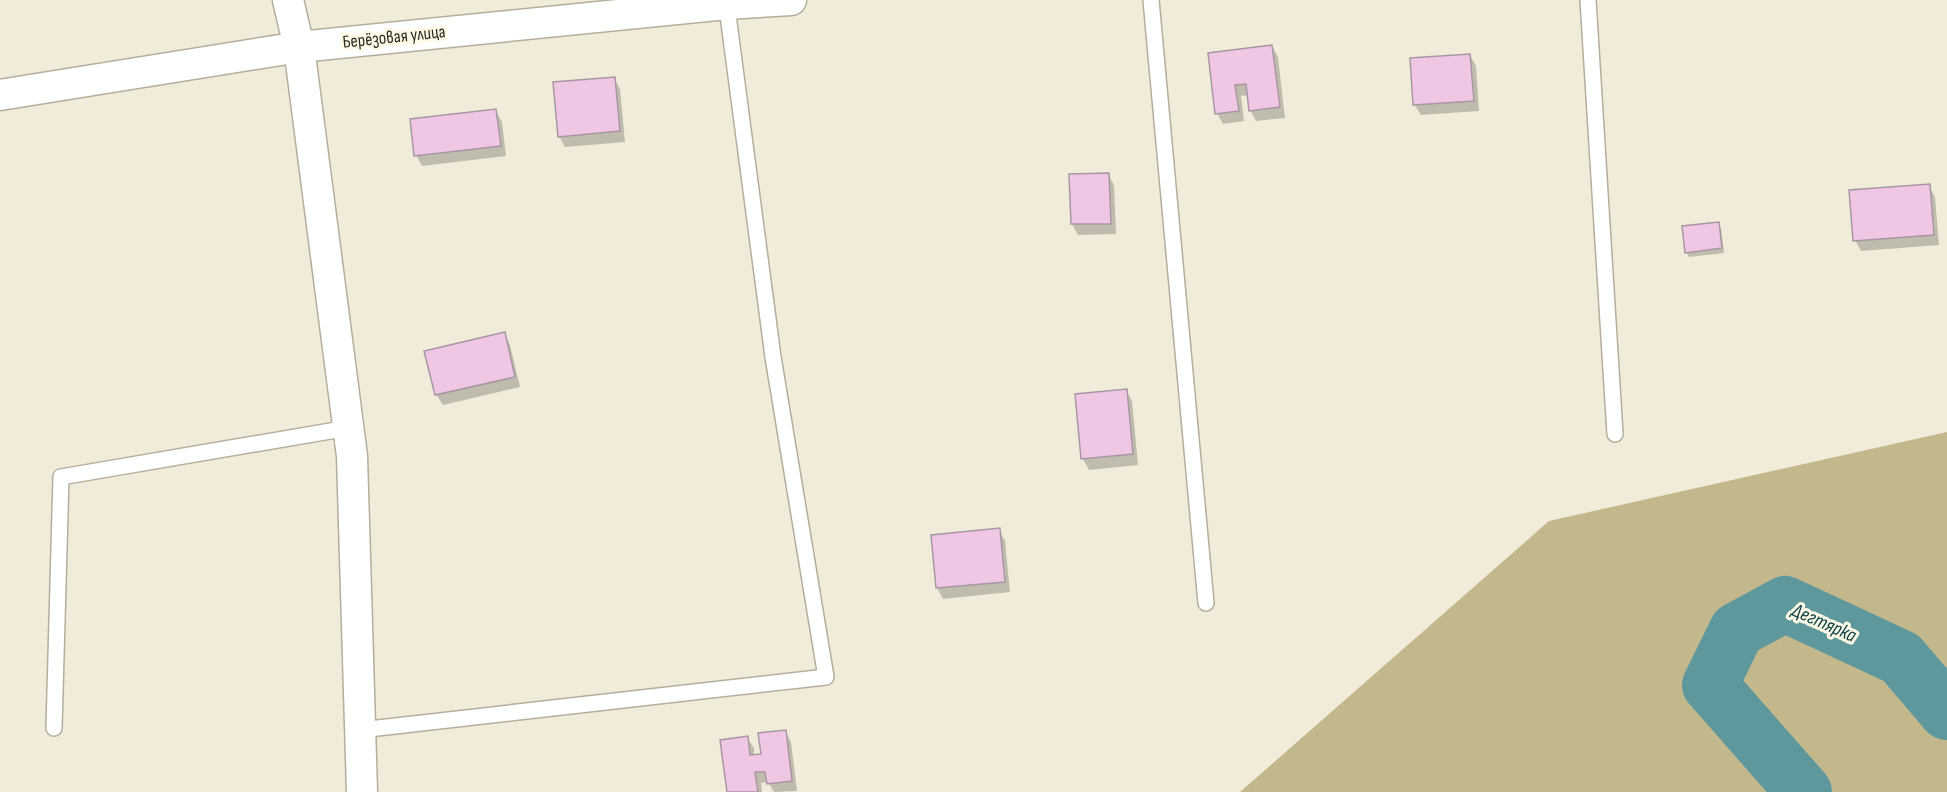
<svg xmlns="http://www.w3.org/2000/svg" width="1947" height="792" viewBox="0 0 1947 792" font-family="'Sofia Sans Condensed',sans-serif">
	<rect width="100%" height="100%" fill="#f0ecd9"/>
	<!-- forest -->
	<polygon fill="#c3b88c" points="1947,432 1947,792 1240,792 1549,521"/>
	<!-- shadow -->
	<g fill="#0003">
		<polygon points="1272,46 1278,57 1285,118 1256,121 1250,110 1248,95 1241,96 1244,121 1223,124 1217,113 1209,54"/>
		<polygon points="1470,55 1476,66 1479,111 1421,115 1414,104"/>
		<polygon points="614,78 620,89 625,142 565,147 559,136"/>
		<polygon points="496,111 502,122 506,156 422,166 416,155"/>
		<polygon points="1108,174 1114,185 1116,234 1078,235 1072,224 1071,176"/>
		<polygon points="1929,186 1935,197 1939,245 1861,251 1855,240"/>
		<polygon points="1718,223 1721,228 1724,253 1689,257 1686,252"/>
		<polygon points="504,334 510,345 520,387 443,405 436,394"/>
		<polygon points="1126,390 1132,401 1138,465 1089,470 1083,459"/>
		<polygon points="999,530 1005,541 1010,592 943,599 937,588"/>
		<polygon points="785,731 791,742 797,791 774,792 768,782 761,783 762,792 728,792 747,738 754,748 754,756 762,755"/>
	</g>
	<g fill="none" stroke-linecap="round" stroke-linejoin="round">
		<!-- river -->
		<polyline stroke="#5f989c" stroke-width="56" points="1804,792 1710,685 1737,630 1785,604 1901,658 1947,712"/>
	</g>
	<!-- building -->
	<g fill="#efc7e4" stroke="#a897a3" stroke-width="1.5">
		<polygon points="1272,45 1280,107 1249,111 1246,84 1235,85 1239,111 1215,114 1208,53"/>
		<polygon points="1470,54 1474,101 1413,105 1410,58"/>
		<polygon points="615,77 620,131 558,137 553,82"/>
		<polygon points="496,109 501,146 414,156 410,119"/>
		<polygon points="1109,173 1111,224 1071,224 1069,174"/>
		<polygon points="1930,184 1934,235 1853,241 1849,190"/>
		<polygon points="1719,222 1722,248 1685,253 1682,226"/>
		<polygon points="505,332 515,377 435,395 424,351"/>
		<polygon points="1127,389 1133,454 1081,459 1075,394"/>
		<polygon points="1000,528 1005,582 936,588 931,535"/>
		<polygon points="786,730 792,781 767,784 765,772 755,772 758,792 727,792 720,740 748,736 750,755 761,754 758,733"/>
	</g>
	<g fill="none" stroke-linecap="round" stroke-linejoin="round">
		<defs>
			<g id="service">
				<polyline points="1151,0 1206,603"/>
				<polyline points="1588,0 1615,434"/>
				<polyline points="54,728 61,477 348,428"/>
				<polyline points="360,730 826,677 773,357 726,0"/>
			</g>
			<g id="minor">
				<polyline points="288,0 299,47 352,456 362,792"/>
				<polyline points="0,95 299,47 727,4 791,0"/>
			</g>
		</defs>
		<!-- service casing -->
		<use href="#service" stroke="#b3ae9d" stroke-width="18"/>
		<!-- minor casing -->
		<use href="#minor" stroke="#b3ae9d" stroke-width="33"/>
		<!-- service -->
		<use href="#service" stroke="#fff" stroke-width="15"/>
		<!-- minor -->
		<use href="#minor" stroke="#fff" stroke-width="30"/>
	</g>
	<g text-anchor="middle" dominant-baseline="central" stroke-width="6" stroke-linejoin="round" paint-order="stroke">
		<!-- street labels -->
		<g font-size="18" fill="#2d2b24" stroke="#fef9e6">
			<text transform="translate(394 37) rotate(-6)">Берёзовая улица</text>
		</g>
		<!-- water labels -->
		<g font-size="20" font-style="italic" fill="#0d4347" stroke="#fef9e6">
			<text transform="translate(1824 623) rotate(24)">Дегтярка</text>
		</g>
	</g>
</svg>
